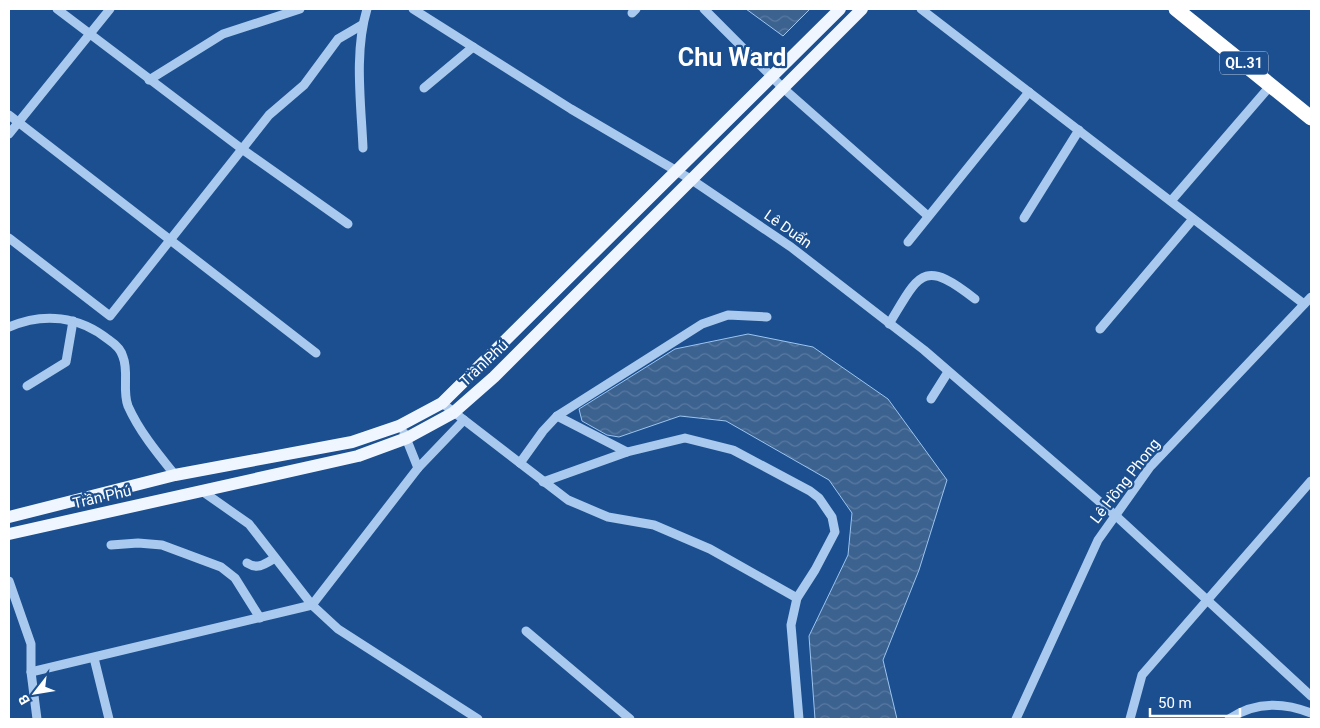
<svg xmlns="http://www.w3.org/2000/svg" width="1320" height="728" viewBox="0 0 1320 728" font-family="Roboto,sans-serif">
	<defs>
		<pattern id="water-waves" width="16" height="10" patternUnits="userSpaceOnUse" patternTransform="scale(1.25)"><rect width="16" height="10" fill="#3c6290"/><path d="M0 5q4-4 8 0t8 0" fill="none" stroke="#597aa1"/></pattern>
	</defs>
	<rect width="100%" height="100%" fill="#1b4f8f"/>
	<!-- water -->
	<g fill="url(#water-waves)" stroke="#9cc4f0">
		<polygon points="746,9 810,9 783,36"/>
		<polygon points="748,334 813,347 888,399 947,480 919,570 883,660 897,719 815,719 809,636 848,555 852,513 829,480 726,421 680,416 619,437 607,435 582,421 579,409 675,349"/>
	</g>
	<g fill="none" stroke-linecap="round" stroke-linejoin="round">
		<!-- minor -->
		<g stroke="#a9c9ee" stroke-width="9">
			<polyline points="57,9 242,149 348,224"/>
			<polyline points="413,9 571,109 692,180 791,247 924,350 1115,515 1311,696"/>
			<polyline points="704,9 783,88 928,216"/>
			<polyline points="921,9 1304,304"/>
			<polyline points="632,13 636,9"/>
			<polyline points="149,80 223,34 300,9"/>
			<polyline points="424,88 473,47"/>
			<polyline points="9,115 316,353"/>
			<polyline points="9,134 110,9"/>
			<path d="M363,148C361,103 354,52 367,9"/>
			<polyline points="1171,201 1271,85"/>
			<polyline points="1024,218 1079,130"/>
			<polyline points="9,238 110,316 269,115 304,85 338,39 362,25"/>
			<polyline points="908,242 1029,92"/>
			<path d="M889,324C919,275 922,257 975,299"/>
			<path d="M9,327C44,312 79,316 109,340C115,344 121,349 123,357C129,371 122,391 128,406C139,431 158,454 175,475"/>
			<polyline points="1100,329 1193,219"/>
			<polyline points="27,386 66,362 73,321"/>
			<polyline points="931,399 948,372"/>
			<polyline points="442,403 568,500 608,517 654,525 710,549 797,598"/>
			<polyline points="557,416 627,452"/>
			<polyline points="404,433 418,468"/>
			<polyline points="520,463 543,431 557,416 702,324 728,315 767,317"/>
			<polyline points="543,482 627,452 685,438 733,450 810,491 819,498 832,517 835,532 815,570 797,598 791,625 799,719"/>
			<polyline points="202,491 249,524 312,605 338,629 478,719"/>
			<polyline points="111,545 138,543 162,545 221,567 235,578 260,618"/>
			<path d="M247,563C258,570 265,564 275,558"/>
			<polyline points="9,581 31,644 31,672 37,719"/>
			<polyline points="526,631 630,719"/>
			<polyline points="94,658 109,719"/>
			<polyline points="31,672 312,605 418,468 464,420"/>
			<polyline points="1016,719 1098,540 1150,467 1311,297"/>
			<polyline points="1130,719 1142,675 1311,481"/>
			<path d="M1229,719C1254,702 1283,702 1311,713"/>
		</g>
		<!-- major -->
		<g stroke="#f0f6ff" stroke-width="12">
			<polyline points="9,517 175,475 352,442 399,426 442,403 840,9"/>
			<polyline points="9,534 358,456 407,438 453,413 494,377 862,9"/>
		</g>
		<!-- highway -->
		<polyline stroke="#fff" stroke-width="15" points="1176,9 1311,118"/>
	</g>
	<g text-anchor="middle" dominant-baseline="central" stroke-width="4.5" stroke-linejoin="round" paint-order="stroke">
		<!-- shield labels -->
		<rect fill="#1b4f8f" stroke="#bbcadd" stroke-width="1" x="1220" y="51.5" width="48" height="23" rx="4"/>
		<g font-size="14" font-weight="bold" fill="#fff">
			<text x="1244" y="63">QL.31</text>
		</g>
		<!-- street labels -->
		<g font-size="15" fill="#fff" stroke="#1b4f8f">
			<text transform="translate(788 229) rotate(35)">Lê Duẩn</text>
			<text transform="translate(484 363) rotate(-43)">Trần Phú</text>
			<text transform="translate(1125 481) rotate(-52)">Lê Hồng Phong</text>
			<text transform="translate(102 497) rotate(-13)">Trần Phú</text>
		</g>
		<!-- town labels -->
		<g font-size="25" font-weight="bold" fill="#fff" stroke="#1b4f8f">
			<text x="732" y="57">Chu Ward</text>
		</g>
	</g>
	<!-- border -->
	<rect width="1320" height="728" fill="none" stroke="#ffffff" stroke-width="20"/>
	<!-- north arrow -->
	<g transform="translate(35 693) rotate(239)" stroke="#1b4f8f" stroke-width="4" paint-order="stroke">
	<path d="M0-4L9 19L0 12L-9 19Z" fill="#ffffff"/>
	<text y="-8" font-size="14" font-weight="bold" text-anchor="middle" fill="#ffffff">B</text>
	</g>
	<!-- scale -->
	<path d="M1150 708v8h90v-8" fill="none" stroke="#ffffff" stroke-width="2.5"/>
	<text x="1158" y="708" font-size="15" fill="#ffffff" stroke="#1b4f8f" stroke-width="4" paint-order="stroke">50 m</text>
</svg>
